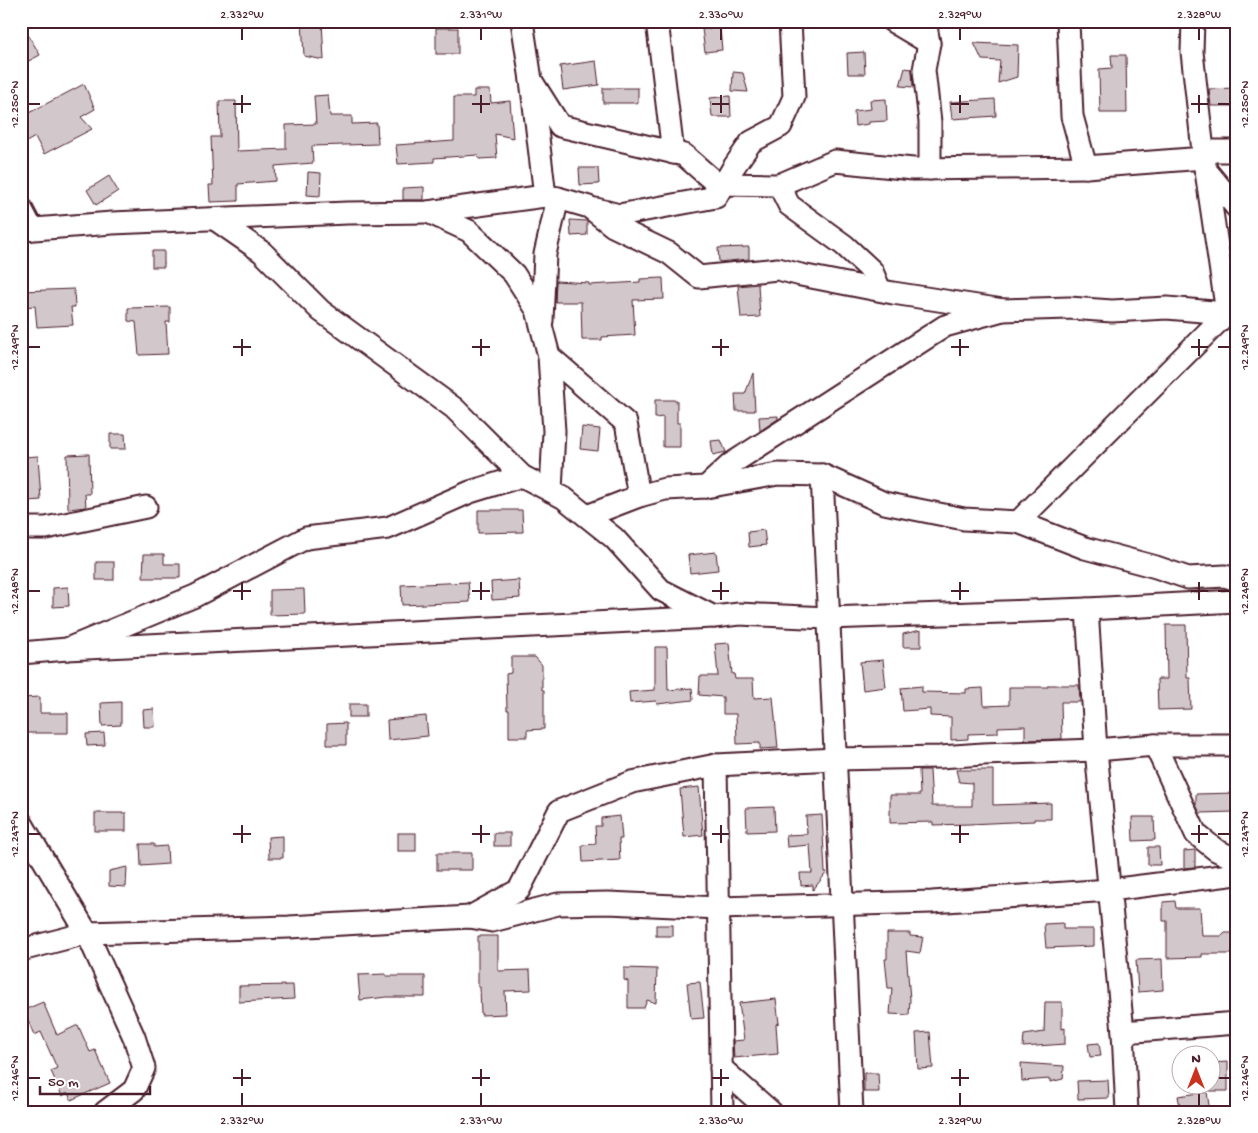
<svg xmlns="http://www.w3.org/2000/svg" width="1258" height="1133" viewBox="0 0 1258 1133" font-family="'Gochi Hand',sans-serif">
	<rect width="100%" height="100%" fill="#fff"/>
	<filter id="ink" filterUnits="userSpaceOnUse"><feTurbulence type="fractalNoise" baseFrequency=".02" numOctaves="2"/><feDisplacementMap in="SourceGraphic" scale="10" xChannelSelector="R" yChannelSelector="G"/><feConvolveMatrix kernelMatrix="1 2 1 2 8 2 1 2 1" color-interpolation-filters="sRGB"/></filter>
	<g filter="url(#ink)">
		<!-- building -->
		<g fill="#d2c7cb" stroke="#4a1f2b">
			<polygon points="302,21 322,21 324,60 304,56"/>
			<rect x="436" y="28" width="22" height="26"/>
			<polygon points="720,28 722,50 705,52 702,29"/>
			<polygon points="29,36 40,55 21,65 21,41"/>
			<polygon points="974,43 1018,45 1017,77 998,83 1000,61 982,60"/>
			<polygon points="864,52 865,74 848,74 847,53"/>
			<polygon points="1111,55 1126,55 1127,113 1100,113 1099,69 1112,68"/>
			<polygon points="596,61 599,85 563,90 560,66"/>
			<polygon points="905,68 912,69 913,87 900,86"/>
			<polygon points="733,72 743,73 748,92 732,91"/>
			<polygon points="84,84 95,109 81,117 92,129 44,154 35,137 21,145 21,117"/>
			<rect x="603" y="88" width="35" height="15"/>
			<polygon points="1235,88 1235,106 1211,106 1209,89"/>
			<polygon points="474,90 490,90 491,103 510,101 513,138 495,134 497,158 479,159 478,155 434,158 434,162 398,164 396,145 454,141 454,97 474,97"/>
			<polygon points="328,95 330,116 352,116 352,124 377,123 378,144 312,146 313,163 275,166 276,181 238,184 238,201 210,202 209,185 213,185 211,137 220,137 219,101 236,101 237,151 286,149 286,125 316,124 314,96"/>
			<polygon points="730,96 731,117 712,117 710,98"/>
			<polygon points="886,99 887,121 869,122 869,124 855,126 854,111 871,109 870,100"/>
			<polygon points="995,99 996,116 952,119 950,102"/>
			<polygon points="579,168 598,168 599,184 580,185"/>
			<polygon points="308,172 321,173 320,196 307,195"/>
			<polygon points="109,176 118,191 96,205 87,190"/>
			<polygon points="424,187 424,200 403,200 403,188"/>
			<polygon points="570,220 587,221 587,235 571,236"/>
			<polygon points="749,247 749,259 719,262 718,248"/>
			<rect x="152" y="251" width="12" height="16"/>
			<polygon points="663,278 664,299 633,300 635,335 602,337 602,340 582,340 581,302 555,302 556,281 589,283 589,285 640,282 640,279"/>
			<polygon points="758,284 760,317 741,318 738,286"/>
			<polygon points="74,289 75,307 71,307 73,325 37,327 35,306 21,307 21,291"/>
			<polygon points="170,307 170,322 166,322 168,354 139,355 136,322 128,321 128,308"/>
			<polygon points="753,373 755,411 736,411 735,394 745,394"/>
			<polygon points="655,400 677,400 677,423 680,423 680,447 663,447 663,417 655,418"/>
			<polygon points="778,416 778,419 760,431 759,417"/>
			<polygon points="582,427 600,429 598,451 580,449"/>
			<polygon points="110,434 125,434 126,449 110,449"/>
			<polygon points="721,440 726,452 713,455 711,441"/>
			<polygon points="89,454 90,494 85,494 86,507 68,509 67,455"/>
			<polygon points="38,456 41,500 27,501 24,457"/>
			<polygon points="478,510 522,510 523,532 478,533"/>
			<polygon points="764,530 766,545 749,547 748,532"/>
			<polygon points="716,552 718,570 690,573 688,555"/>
			<polygon points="144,554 164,554 164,564 180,564 180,578 143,578"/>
			<rect x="96" y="562" width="18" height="18"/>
			<polygon points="519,580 520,598 492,600 491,582"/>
			<polygon points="468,582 470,602 402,605 401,585"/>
			<polygon points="68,587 69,606 53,607 53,588"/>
			<polygon points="304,589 305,614 270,615 270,590"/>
			<polygon points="1166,625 1186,625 1187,678 1190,678 1191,709 1158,710 1157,679 1167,679"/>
			<polygon points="921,630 921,647 903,647 903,634"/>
			<polygon points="729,643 732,674 734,674 735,679 753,679 754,698 773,697 778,748 760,749 760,743 737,744 736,714 723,714 723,697 699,695 700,676 718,676 715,644"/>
			<polygon points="655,647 667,647 668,690 692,688 693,700 657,704 656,701 630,703 629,692 655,690"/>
			<polygon points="511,657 535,657 542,665 542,690 544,690 544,729 527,730 527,737 509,737 509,710 507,710 506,674 511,673"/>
			<polygon points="883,660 886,687 863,690 860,662"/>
			<polygon points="1048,685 1079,685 1080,702 1061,702 1062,739 1025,740 1025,726 998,727 998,733 968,734 968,739 951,740 951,717 930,716 930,709 903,711 901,688 922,686 922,692 966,693 966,689 983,688 984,706 1009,705 1009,687 1048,687"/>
			<polygon points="40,697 40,713 68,713 68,733 21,733 21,698"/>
			<polygon points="121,702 121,725 102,726 101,703"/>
			<rect x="349" y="704" width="17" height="13"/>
			<polygon points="154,709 155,727 144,727 143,710"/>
			<polygon points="426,716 428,736 388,740 387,720"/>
			<polygon points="346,723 346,745 327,745 327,724"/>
			<polygon points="104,733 105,745 87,746 86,734"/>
			<polygon points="919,770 930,770 932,806 972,806 972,783 959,782 956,770 993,770 993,805 1051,803 1051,819 1034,819 1034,821 969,824 933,825 933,822 890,823 890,795 920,795"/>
			<polygon points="699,787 703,835 684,837 680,789"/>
			<polygon points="1234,793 1234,812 1200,813 1196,805 1196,794"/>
			<polygon points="774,807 775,831 747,832 746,808"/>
			<rect x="95" y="813" width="31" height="18"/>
			<polygon points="822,815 825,872 827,872 813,890 813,885 801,886 800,873 812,873 810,845 787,847 786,835 807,834 806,816"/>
			<polygon points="620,816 622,839 619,839 620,860 583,862 582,845 596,844 595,826 601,826 601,818"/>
			<polygon points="1132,817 1154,817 1155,840 1133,841"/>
			<rect x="398" y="833" width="18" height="18"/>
			<rect x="494" y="833" width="16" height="13"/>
			<polygon points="283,836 283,858 269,858 268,837"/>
			<polygon points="140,844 154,844 154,847 167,846 168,864 141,866"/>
			<polygon points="1148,847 1159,847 1160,865 1148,865"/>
			<polygon points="1195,850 1195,867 1184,868 1184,851"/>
			<rect x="437" y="853" width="35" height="17"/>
			<polygon points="127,867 126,887 109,886 109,871"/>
			<polygon points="1175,901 1176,908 1200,908 1202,936 1222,936 1225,933 1237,933 1237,954 1202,954 1202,957 1167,958 1167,921 1163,921 1163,902"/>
			<polygon points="1063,923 1063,929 1094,929 1094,946 1046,948 1044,924"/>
			<rect x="656" y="925" width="17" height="11"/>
			<polygon points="887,933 910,933 910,936 923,937 920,953 906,951 910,999 909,1015 890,1014 892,988 888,988 885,959 887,959"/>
			<polygon points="478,936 498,936 498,971 530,970 531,990 505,991 506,1014 481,1015 480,987 478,987"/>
			<polygon points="1162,959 1163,990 1138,992 1136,960"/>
			<polygon points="624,968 657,969 656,1003 647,1000 644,1008 628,1008 628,981 624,980"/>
			<polygon points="386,974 386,976 425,976 425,997 387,997 360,1000 358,975"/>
			<polygon points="700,982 704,1018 691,1019 687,983"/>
			<polygon points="293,985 294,999 239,1002 239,986"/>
			<polygon points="776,999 779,1023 776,1024 778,1054 734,1058 733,1041 744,1040 739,1003"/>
			<polygon points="43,1002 57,1035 78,1025 90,1052 95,1050 110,1083 71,1100 68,1093 62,1096 51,1071 57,1068 41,1032 34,1035 24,1010"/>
			<polygon points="1045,1002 1062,1002 1062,1029 1065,1028 1065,1044 1023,1047 1024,1035 1044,1032"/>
			<polygon points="930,1032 933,1068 918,1069 916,1033"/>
			<polygon points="1099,1043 1101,1056 1090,1057 1088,1044"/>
			<polygon points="1228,1062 1228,1091 1210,1091 1210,1063"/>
			<polygon points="1021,1063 1064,1066 1063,1079 1050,1082 1050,1079 1022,1081"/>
			<polygon points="864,1073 878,1073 879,1092 864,1092"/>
			<polygon points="1108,1080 1109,1098 1078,1099 1077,1081"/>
			<polygon points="1207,1092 1210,1112 1181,1112 1178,1096"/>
		</g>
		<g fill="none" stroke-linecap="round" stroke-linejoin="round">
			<defs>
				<g id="minor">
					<polyline points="522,21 531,80 545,196"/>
					<polyline points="657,21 673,153"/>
					<polyline points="892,21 929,43"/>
					<polyline points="925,21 929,43 924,70 930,122 930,169"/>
					<polyline points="1068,21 1072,116 1086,167"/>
					<polyline points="1193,21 1192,52 1203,151 1237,151"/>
					<polyline points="531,80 560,126 684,155 717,184 779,185 789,205 844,245 872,271 880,290"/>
					<polyline points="1205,169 1237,208"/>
					<polyline points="779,185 835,161 913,169 1086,167 1204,158"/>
					<polyline points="21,208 32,229"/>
					<polyline points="596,209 619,215 716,197 733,168 751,142 781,126 794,97 790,21"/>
					<polyline points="428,212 469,231 514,274 537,310 549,356 626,423 639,496"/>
					<polyline points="216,220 262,252 321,311 454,408 522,476 564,498 614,538 661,590 714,617 739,614 828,618 1087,609 1237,601"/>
					<polyline points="21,230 112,223 347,213 428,212 545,196 558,198 589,207 613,226 669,253 699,277 778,269 801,275 893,293 1003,310"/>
					<polyline points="542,321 545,254 558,198"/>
					<polyline points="549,356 554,431 551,491"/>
					<polyline points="822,475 852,1112"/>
					<polyline points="706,487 778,474 822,475 884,503 964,519 1018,522 1085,548 1156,567 1188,578 1225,576 1237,580"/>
					<polyline points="587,516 639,496 665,489 706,487 731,464 945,326 1003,310 1069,308 1112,311 1167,308 1237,314"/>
					<polyline points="1018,522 1227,313 1203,151"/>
					<polyline points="21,528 46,528 146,507"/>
					<polyline points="1087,609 1096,750 1123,1032 1127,1112"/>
					<polyline points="67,649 713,617"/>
					<polyline points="21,653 67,649 195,596 306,538 388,528 470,492 522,476"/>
					<polyline points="1155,745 1196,834 1216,850 1237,860"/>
					<polyline points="716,765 722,1112"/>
					<polyline points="21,822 87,933 134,1037 144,1068 134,1090 105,1112"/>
					<polyline points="470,917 519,890 559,811 632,782 716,765 835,759 940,757 983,754 1096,750 1155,745 1237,745"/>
					<polyline points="21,950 87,933 289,927 470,917 492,921 558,904 608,903 719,908 932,902 1110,890 1237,874"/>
					<polyline points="1123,1032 1237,1023"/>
					<polyline points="721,1068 771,1112"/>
				</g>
			</defs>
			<!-- minor casing -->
			<use href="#minor" stroke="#4a1f2b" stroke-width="25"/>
			<!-- minor -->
			<use href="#minor" stroke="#fff" stroke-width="21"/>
		</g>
	</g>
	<!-- ticks -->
	<path fill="none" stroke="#4a1f2b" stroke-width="2" d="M242,28V40M481,28V40M721,28V40M960,28V40M1199,28V40M242,95V113M481,95V113M721,95V113M960,95V113M1199,95V113M28,104H40M233,104H251M472,104H490M712,104H729M951,104H969M1191,104H1208M1218,104H1230M242,339V356M481,339V356M721,339V356M960,339V356M1199,339V356M28,347H40M233,347H251M472,347H490M712,347H729M951,347H969M1191,347H1208M1218,347H1230M242,582V600M481,582V600M721,582V600M960,582V600M1199,582V600M28,591H40M233,591H251M472,591H490M712,591H729M951,591H969M1191,591H1208M1218,591H1230M242,825V843M481,825V843M721,825V843M960,825V843M1199,825V843M28,834H40M233,834H251M472,834H490M712,834H729M951,834H969M1191,834H1208M1218,834H1230M242,1069V1086M481,1069V1086M721,1069V1086M960,1069V1086M28,1078H40M233,1078H251M472,1078H490M712,1078H729M951,1078H969M1218,1078H1230M242,1093V1106M481,1093V1106M721,1093V1106M960,1093V1106M1199,1093V1106"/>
	<!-- margin -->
	<rect width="1258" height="1133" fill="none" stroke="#fff" stroke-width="55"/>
	<!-- north arrow -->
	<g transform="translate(1196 1070)"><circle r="24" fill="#ffffff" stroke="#b7a5aa"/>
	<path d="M0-4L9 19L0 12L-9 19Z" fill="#c8321e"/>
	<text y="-8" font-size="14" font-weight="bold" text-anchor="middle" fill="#4a1f2b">N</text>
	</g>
	<!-- scale -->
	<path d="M40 1086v8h110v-8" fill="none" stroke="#4a1f2b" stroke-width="2.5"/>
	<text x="48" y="1086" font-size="15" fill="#4a1f2b" stroke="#ffffff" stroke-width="4" paint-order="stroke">50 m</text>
	<rect x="28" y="28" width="1202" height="1078" fill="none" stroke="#4a1f2b" stroke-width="2"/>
	<g font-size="12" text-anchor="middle" fill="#4a1f2b">
		<text x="242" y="18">2.332°W</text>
		<text x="481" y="18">2.331°W</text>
		<text x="721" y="18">2.330°W</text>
		<text x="960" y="18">2.329°W</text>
		<text x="1199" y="18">2.328°W</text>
		<text transform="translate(14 104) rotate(-90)" y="4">12.250°N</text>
		<text transform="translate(1244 104) rotate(-90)" y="4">12.250°N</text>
		<text transform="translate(14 347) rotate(-90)" y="4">12.249°N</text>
		<text transform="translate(1244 347) rotate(-90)" y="4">12.249°N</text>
		<text transform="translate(14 591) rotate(-90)" y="4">12.248°N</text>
		<text transform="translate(1244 591) rotate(-90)" y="4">12.248°N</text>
		<text transform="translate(14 834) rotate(-90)" y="4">12.247°N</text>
		<text transform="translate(1244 834) rotate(-90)" y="4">12.247°N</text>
		<text transform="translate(14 1078) rotate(-90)" y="4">12.246°N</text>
		<text transform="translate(1244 1078) rotate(-90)" y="4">12.246°N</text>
		<text x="242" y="1124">2.332°W</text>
		<text x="481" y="1124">2.331°W</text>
		<text x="721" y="1124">2.330°W</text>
		<text x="960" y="1124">2.329°W</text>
		<text x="1199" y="1124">2.328°W</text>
	</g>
</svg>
